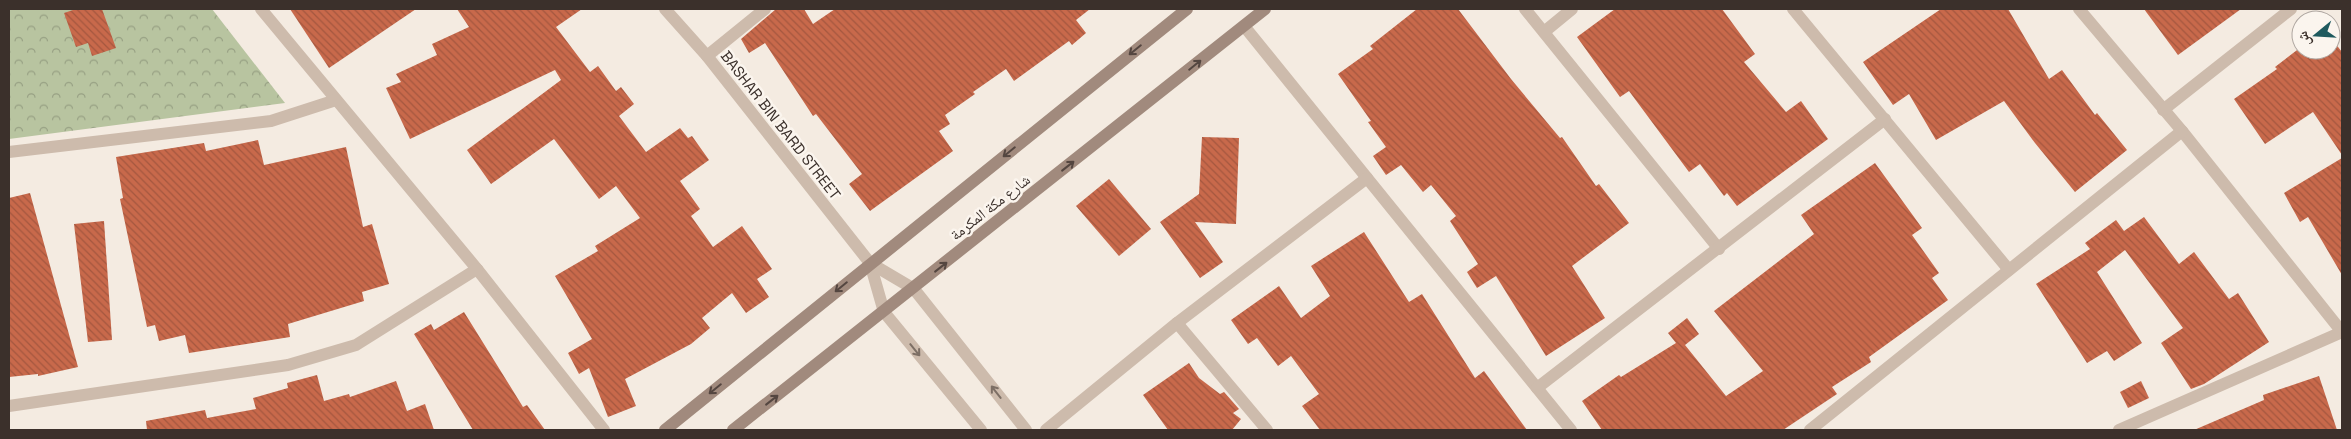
<svg xmlns="http://www.w3.org/2000/svg" width="2351" height="439" viewBox="0 0 2351 439" font-family="'Space Grotesk','Noto Naskh Arabic',sans-serif">
	<defs>
		<pattern id="forest-crowns" width="20" height="18" patternUnits="userSpaceOnUse" patternTransform="scale(1.25)"><rect width="20" height="18" fill="#b8c4a0"/><path d="M2 6a3 3 0 1 1 6 0M12 15a3 3 0 1 1 6 0" fill="none" stroke="#97a083"/></pattern>
		<pattern id="building-back-hatch" width="6" height="6" patternUnits="userSpaceOnUse" patternTransform="scale(1.25)"><rect width="6" height="6" fill="#c8694b"/><path d="M-1 5l2 2M0 0l6 6M5-1l2 2" fill="none" stroke="#a4573f"/></pattern>
	</defs>
	<rect width="100%" height="100%" fill="#f4ebe1"/>
	<!-- forest -->
	<polygon fill="url(#forest-crowns)" points="9,9 212,9 285,103 9,139"/>
	<!-- building -->
	<g fill="url(#building-back-hatch)">
		<polygon points="76,9 102,9 116,48 92,56 88,43 76,47 64,13"/>
		<polygon points="290,9 416,9 329,68"/>
		<polygon points="457,9 582,9 556,27 590,72 598,66 616,91 621,87 634,104 619,116 646,152 680,128 688,138 692,136 709,160 680,181 700,209 691,216 713,247 742,226 772,269 757,279 769,297 746,313 732,293 702,318 710,328 691,344 625,379 636,406 608,417 589,368 579,374 568,353 592,339 555,276 598,251 595,246 640,218 616,186 599,199 554,139 491,184 467,150 561,80 555,70 410,139 386,88 401,82 396,74 437,55 432,44 469,27"/>
		<polygon points="776,9 804,9 813,24 835,9 1090,9 1076,20 1086,33 1072,45 1069,41 1014,81 1006,69 973,92 975,94 945,115 950,124 939,131 953,151 870,211 849,184 862,174 816,114 813,116 765,43 749,53 741,39"/>
		<polygon points="1417,9 1458,9 1511,79 1560,138 1562,137 1596,186 1599,184 1629,223 1572,266 1605,318 1546,356 1496,276 1477,288 1467,272 1478,264 1450,221 1456,216 1431,185 1423,192 1401,165 1386,175 1373,156 1386,147 1368,122 1371,121 1338,74 1373,49 1370,46"/>
		<polygon points="1615,9 1722,9 1755,54 1744,62 1786,112 1801,101 1828,139 1737,206 1727,193 1724,196 1700,164 1689,172 1629,91 1620,97 1577,37"/>
		<polygon points="1941,9 2008,9 2049,79 2062,70 2095,115 2097,113 2127,150 2075,192 2035,143 2004,101 1936,140 1909,94 1893,105 1863,62"/>
		<polygon points="2144,9 2241,9 2178,55"/>
		<polygon points="2331,38 2342,52 2342,155 2313,112 2265,144 2234,99 2277,69 2275,67 2301,47 2301,50 2331,50"/>
		<polygon points="1202,137 1239,138 1236,224 1195,222 1223,262 1200,278 1160,222 1199,194"/>
		<polygon points="258,140 264,165 346,147 363,227 372,224 389,284 362,292 364,301 288,324 290,337 189,353 185,335 159,341 155,325 147,327 120,199 123,198 116,157 204,143 206,151"/>
		<polygon points="2342,158 2342,275 2308,217 2300,222 2284,193"/>
		<polygon points="1875,163 1922,228 1912,235 1939,273 1932,278 1948,300 1869,357 1871,362 1832,387 1837,394 1783,430 1602,430 1582,401 1619,375 1621,377 1676,343 1668,333 1687,318 1699,334 1685,345 1726,396 1763,371 1714,311 1814,234 1801,215"/>
		<polygon points="1109,179 1151,229 1119,256 1076,206"/>
		<polygon points="30,193 78,367 38,376 38,374 9,377 9,198"/>
		<polygon points="2144,217 2179,264 2194,252 2229,299 2238,293 2269,342 2204,384 2191,389 2161,343 2183,328 2125,250 2097,272 2142,343 2114,361 2107,351 2087,363 2036,284 2090,249 2085,243 2116,220 2124,231"/>
		<polygon points="104,221 112,340 88,342 74,224"/>
		<polygon points="1364,232 1409,302 1422,294 1475,378 1484,371 1527,430 1320,430 1302,406 1319,394 1291,356 1278,366 1257,338 1248,344 1231,320 1279,286 1301,318 1330,296 1311,266"/>
		<polygon points="464,312 523,407 527,405 545,430 473,430 414,334 431,324 434,330"/>
		<polygon points="1189,363 1199,378 1220,394 1224,392 1239,409 1233,413 1241,419 1232,430 1168,430 1143,395"/>
		<polygon points="317,375 324,401 349,394 350,397 396,381 407,411 425,404 434,430 147,430 146,421 205,410 207,418 256,409 253,398 288,388 287,383"/>
		<polygon points="2319,376 2337,430 2194,430 2264,400 2263,395"/>
		<polygon points="2141,381 2149,398 2128,408 2120,392"/>
	</g>
	<g fill="none" stroke-linecap="round" stroke-linejoin="round">
		<!-- minor -->
		<g stroke="#cdbbac" stroke-width="12">
			<polyline points="261,9 477,269 604,430"/>
			<polyline points="665,9 707,56 870,263 884,312 981,430"/>
			<polyline points="1525,9 1719,249"/>
			<polyline points="1793,9 2009,270"/>
			<polyline points="2079,9 2182,131 2342,332"/>
			<polyline points="1244,26 1571,430"/>
			<polyline points="1544,32 1572,9"/>
			<polyline points="707,56 765,9"/>
			<polyline points="2163,110 2291,9"/>
			<polyline points="9,152 271,121 336,100"/>
			<polyline points="870,263 914,289 1026,430"/>
			<polyline points="1177,323 1267,430"/>
			<polyline points="1537,388 1885,119"/>
			<polyline points="9,406 288,365 356,345 477,269"/>
			<polyline points="1046,430 1177,323 1367,178"/>
			<polyline points="1810,430 2182,131"/>
			<polyline points="2119,430 2342,332"/>
		</g>
		<!-- secondary -->
		<g stroke="#a18a7d" stroke-width="12">
			<polyline points="665,430 1187,9"/>
			<polyline points="733,430 1265,9"/>
		</g>
	</g>
	<!-- one-way arrows -->
	<defs><path id="oneway-shaft" d="M-6 0H5M1.5-3L5.5 0L1.5 3" fill="none" stroke-width="1.6" stroke-linecap="round" stroke-linejoin="round" transform="scale(1.25)"/></defs>
	<g stroke="#544640">
		<use href="#oneway-shaft" transform="translate(1135 50) rotate(141)"/>
		<use href="#oneway-shaft" transform="translate(1195 65) rotate(-39)"/>
		<use href="#oneway-shaft" transform="translate(1009 152) rotate(141)"/>
		<use href="#oneway-shaft" transform="translate(1068 166) rotate(-38)"/>
		<use href="#oneway-shaft" transform="translate(941 267) rotate(-38)"/>
		<use href="#oneway-shaft" transform="translate(841 287) rotate(141)"/>
		<use href="#oneway-shaft" transform="translate(715 389) rotate(141)"/>
		<use href="#oneway-shaft" transform="translate(772 400) rotate(-38)"/>
	</g>
	<g stroke="#7d6f65">
		<use href="#oneway-shaft" transform="translate(915 350) rotate(51)"/>
		<use href="#oneway-shaft" transform="translate(996 392) rotate(-128)"/>
	</g>
	<g text-anchor="middle" dominant-baseline="central" stroke-width="5" stroke-linejoin="round" paint-order="stroke">
		<!-- street labels -->
		<g font-size="15" fill="#3b302b" stroke="#fbf5ee">
			<text transform="translate(781 125) rotate(52)">BASHAR BIN BARD STREET</text>
			<text transform="translate(990 207) rotate(-38)">شارع مكة المكرمة</text>
		</g>
	</g>
	<!-- border -->
	<rect width="2351" height="439" fill="none" stroke="#3b302b" stroke-width="20"/>
	<!-- north arrow -->
	<g transform="translate(2316 35) rotate(252)"><circle r="24" fill="#fbf5ee" stroke="#aea6a0"/>
	<path d="M0-4L9 19L0 12L-9 19Z" fill="#1f5a5e"/>
	<text y="-8" font-size="14" font-weight="bold" text-anchor="middle" fill="#3b302b">ش</text>
	</g>
</svg>
